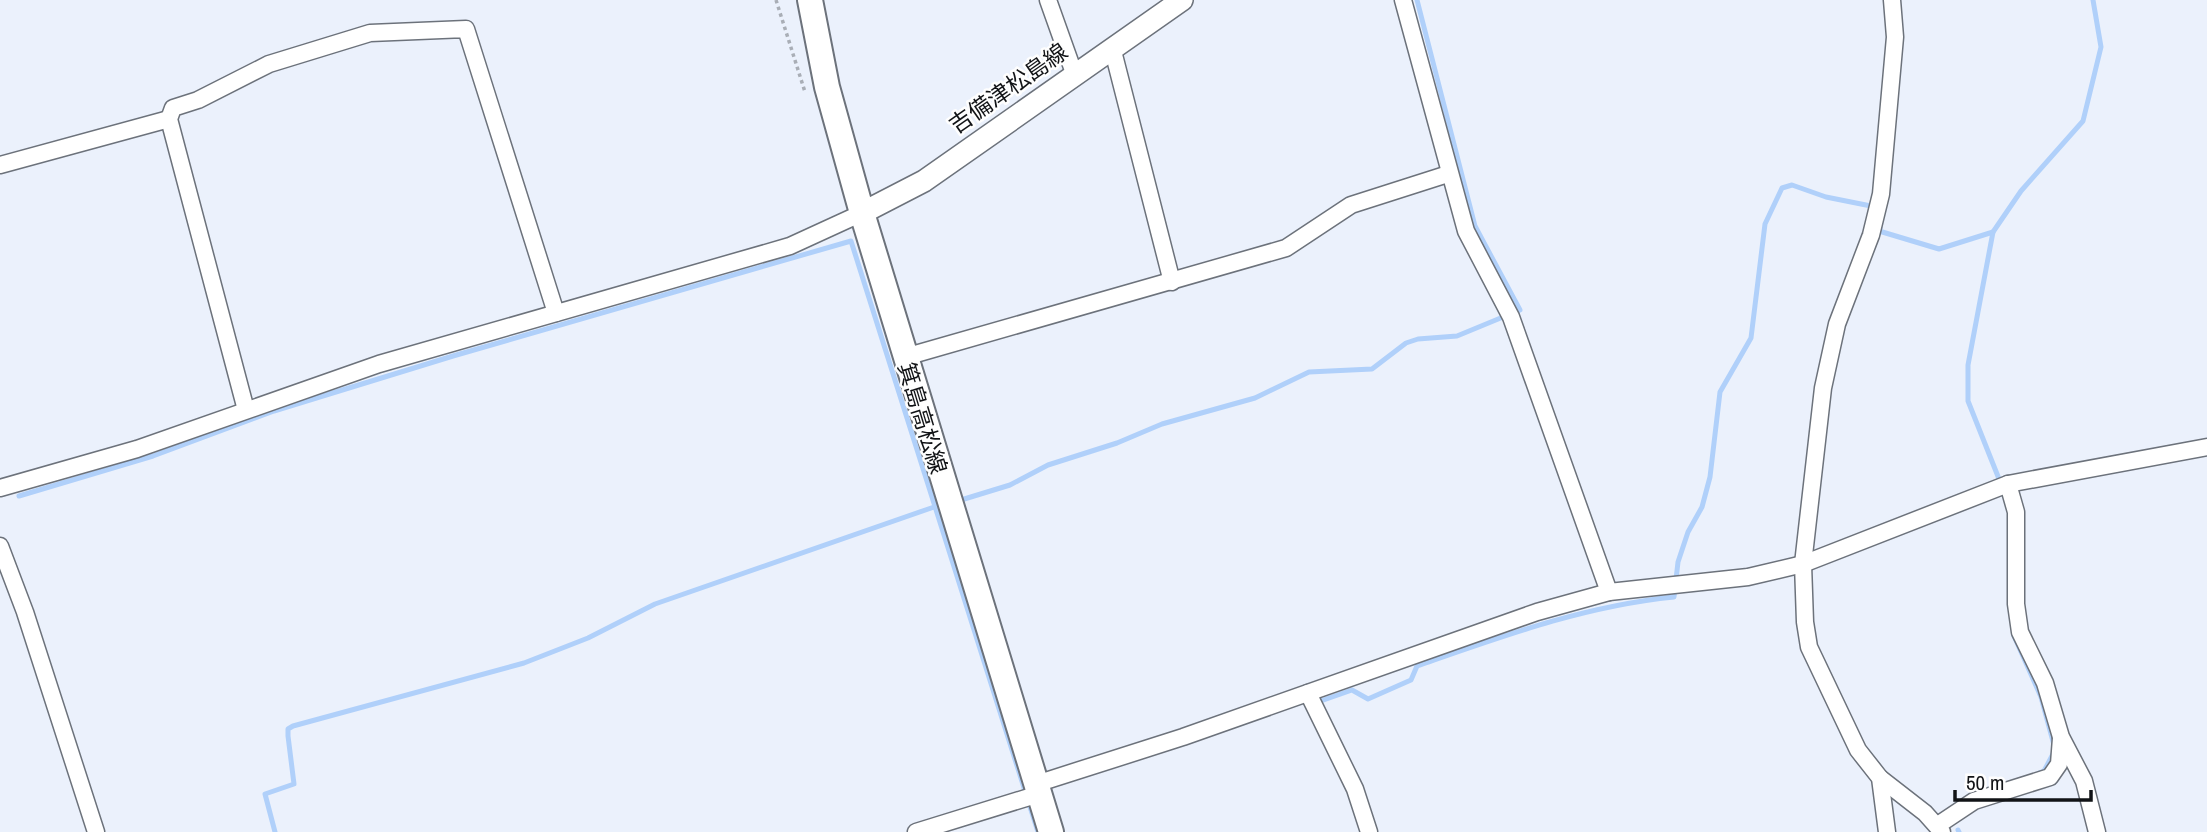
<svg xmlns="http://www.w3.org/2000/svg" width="2207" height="832" viewBox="0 0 2207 832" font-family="'Archivo Narrow','Noto Sans JP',sans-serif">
	<rect width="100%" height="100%" fill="#ebf1fc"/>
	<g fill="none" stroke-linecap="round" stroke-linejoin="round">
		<!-- stream -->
		<g stroke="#b0d0fa" stroke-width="5">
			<polyline points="1880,228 1879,231 1939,249 1993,232"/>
			<polyline points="2001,484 1968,401 1968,365 1993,232 2021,191 2083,121 2101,47 2093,0"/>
			<polyline points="19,496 153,456 274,411 453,356 851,241 1038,832"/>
			<polyline points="961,500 1010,485 1048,465 1117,443 1162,424 1255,398 1309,372 1372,369 1406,343 1418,339 1457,336 1520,310 1475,226 1417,0"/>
			<polyline points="2014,636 2041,697 2054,745"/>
			<path d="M1315,703L1352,690L1368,699L1411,680L1417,666C1503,636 1584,606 1674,597L1678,562L1688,532L1702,507L1710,477L1720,392L1751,338L1765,224L1782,188L1792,185L1826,197L1876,207"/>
			<polyline points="2039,773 2044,771 2053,754"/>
			<polyline points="1958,830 1959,832"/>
			<polyline points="275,832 265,794 294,784 288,736 288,729 293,726 524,663 588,638 655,604 937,506"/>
		</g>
		<defs>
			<g id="street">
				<polyline points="1048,0 1074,73"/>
				<polyline points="1403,0 1466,231 1511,317 1609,592"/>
				<polyline points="1112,47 1172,282"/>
				<polyline points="0,165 169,119"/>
				<polyline points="905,357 1286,248 1351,205 1448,174"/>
				<polyline points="246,410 169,119 173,108 198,100 269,64 370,33 466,29 556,313"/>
				<polyline points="2008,484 2016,512 2016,604 2020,632 2045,683 2061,737 2084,781 2097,832"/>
				<polyline points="0,488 137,449 379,364 790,246 862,213"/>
				<polyline points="0,546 25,612 96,832"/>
				<polyline points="1308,693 1355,789 1369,832"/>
				<polyline points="1880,778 1925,813 1942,832"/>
				<polyline points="1036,784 1183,737 1537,612 1609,592 1748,577 1803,564 2008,484 2207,447"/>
				<polyline points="1938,825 1974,801 2050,777 2059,764 2061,738"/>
				<polyline points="916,832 1039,794"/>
				<polyline points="1887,832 1880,778 1858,750 1809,647 1805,622 1803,564 1823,388 1837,324 1871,235 1881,194 1895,37 1892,0"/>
			</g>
			<polyline id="secondary" points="862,213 924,181 1182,0"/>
			<polyline id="primary" points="810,0 827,87 862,213 1051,832"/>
		</defs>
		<!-- street casing -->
		<use href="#street" stroke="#6c727b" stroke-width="19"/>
		<!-- secondary casing -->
		<use href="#secondary" stroke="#6c727b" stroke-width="24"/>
		<!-- primary casing -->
		<use href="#primary" stroke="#6c727b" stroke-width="28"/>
		<!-- path -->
		<polyline stroke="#a9aeb6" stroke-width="3.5" stroke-dasharray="3.5 3.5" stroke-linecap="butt" points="776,0 805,92"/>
		<!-- street -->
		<use href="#street" stroke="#fff" stroke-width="16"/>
		<!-- secondary -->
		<use href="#secondary" stroke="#fff" stroke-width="21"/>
		<!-- primary -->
		<use href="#primary" stroke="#fff" stroke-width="24"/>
	</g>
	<g text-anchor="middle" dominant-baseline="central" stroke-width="5" stroke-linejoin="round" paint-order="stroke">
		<!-- street labels -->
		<g font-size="23" fill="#111316" stroke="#fefefe">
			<text transform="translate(1008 88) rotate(-35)">吉備津松島線</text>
			<text transform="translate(923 418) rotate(73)">箕島高松線</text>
		</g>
	</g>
	<!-- scale -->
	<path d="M1955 790v10h136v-10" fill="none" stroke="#111316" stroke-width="3.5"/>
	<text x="1966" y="790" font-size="21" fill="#111316" stroke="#fefefe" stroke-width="5" paint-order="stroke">50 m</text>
</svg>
